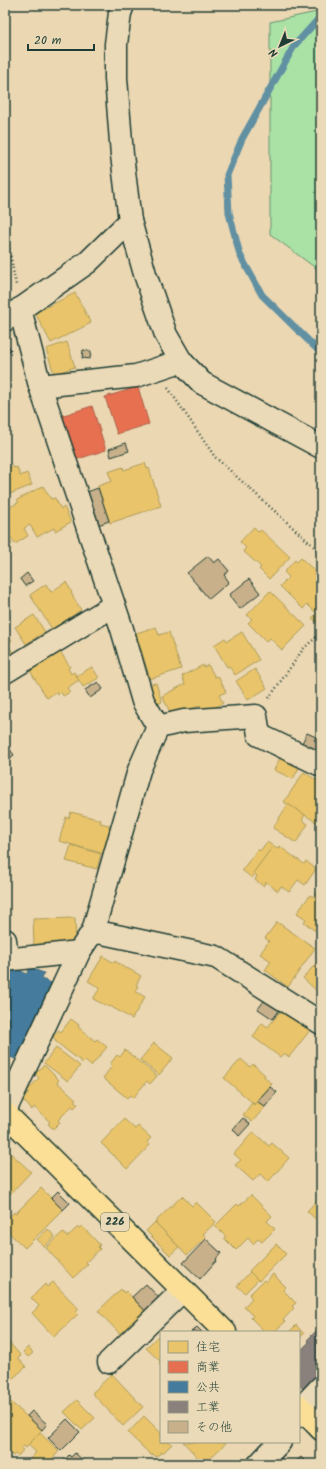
<svg xmlns="http://www.w3.org/2000/svg" width="326" height="1469" viewBox="0 0 326 1469" font-family="Kalam,'Klee One',sans-serif">
	<rect width="100%" height="100%" fill="#ebd7b2"/>
	<filter id="ink" filterUnits="userSpaceOnUse"><feTurbulence type="fractalNoise" baseFrequency=".025" numOctaves="2"/><feDisplacementMap in="SourceGraphic" scale="8" xChannelSelector="R" yChannelSelector="G"/><feConvolveMatrix kernelMatrix="1 2 1 2 8 2 1 2 1" color-interpolation-filters="sRGB"/></filter>
	<g filter="url(#ink)">
		<!-- green -->
		<polygon fill="#aae2a6" stroke="#64906d" points="321,11 321,272 270,234 270,22"/>
		<!-- homes -->
		<g fill="#e9c46a" stroke="#ac9c5a">
			<polygon points="75,293 91,323 51,343 35,313"/>
			<polygon points="67,342 75,367 54,374 46,349"/>
			<polygon points="145,463 147,469 149,468 161,506 110,523 98,486 112,481 108,472 123,467 124,470"/>
			<polygon points="13,466 14,468 17,467 20,476 27,473 32,485 5,496 6,469"/>
			<polygon points="43,486 51,499 55,498 61,509 64,507 71,522 55,531 54,528 37,537 30,525 24,528 28,536 15,544 5,527 5,510 19,502 17,500"/>
			<polygon points="254,527 259,532 261,530 290,557 269,579 259,569 261,567 243,551 246,548 240,542"/>
			<polygon points="9,538 12,544 5,548 5,540"/>
			<polygon points="6,547 10,554 5,557 5,548"/>
			<polygon points="301,558 321,577 321,604 315,612 307,604 303,609 280,586 289,577 284,572 295,560 297,562"/>
			<polygon points="66,582 72,592 71,593 81,610 52,629 30,595 46,584 51,592"/>
			<polygon points="270,591 306,626 282,650 270,638 266,641 248,623 252,619 247,615"/>
			<polygon points="321,609 321,625 320,626 312,618"/>
			<polygon points="34,615 45,632 26,644 15,627"/>
			<polygon points="156,627 159,635 169,632 181,669 150,679 141,649 138,650 133,637 137,636 136,633"/>
			<polygon points="5,632 12,640 5,647"/>
			<polygon points="242,632 259,660 235,675 229,666 227,667 214,645 225,638 227,641"/>
			<polygon points="9,646 15,656 5,661 5,649"/>
			<polygon points="58,648 70,667 68,668 71,674 74,672 79,680 67,688 70,692 63,696 61,692 58,695 56,692 47,698 27,666"/>
			<polygon points="203,665 204,667 208,665 215,677 218,676 226,692 219,695 223,703 208,711 203,711 200,705 183,714 172,716 162,696 185,684 182,676"/>
			<polygon points="92,667 99,678 83,687 76,676"/>
			<polygon points="255,669 267,688 248,700 236,681"/>
			<polygon points="156,683 162,702 152,706 146,685"/>
			<polygon points="282,754 301,764 293,779 274,770"/>
			<polygon points="304,772 321,783 321,825 284,802"/>
			<polygon points="288,804 305,815 302,820 308,824 296,843 273,828"/>
			<polygon points="71,812 101,820 100,823 109,825 109,828 115,829 108,855 59,841 66,817 69,818"/>
			<polygon points="267,842 273,846 253,874 254,875 252,878 242,870 258,849 260,851"/>
			<polygon points="71,845 101,854 97,869 66,861"/>
			<polygon points="273,846 277,849 279,846 304,864 306,861 316,869 305,885 298,880 289,892 281,886 278,891 266,882 263,886 255,880 257,876 253,873"/>
			<polygon points="321,887 321,931 319,934 304,922 306,919 297,913 310,895 314,897"/>
			<polygon points="75,918 76,946 34,948 33,919"/>
			<polygon points="277,922 315,948 288,987 265,970 271,961 260,954 269,941 265,938"/>
			<polygon points="103,956 114,963 115,961 126,969 127,968 141,976 136,985 138,986 135,991 145,997 132,1019 110,1006 109,1007 93,999 100,988 88,981"/>
			<polygon points="321,958 321,995 303,978"/>
			<polygon points="283,1008 311,1029 289,1057 284,1053 280,1057 253,1037 262,1023 268,1027"/>
			<polygon points="71,1019 79,1025 78,1027 95,1041 97,1039 107,1047 91,1066 85,1061 83,1063 55,1041 56,1040 53,1037 59,1030 61,1032"/>
			<polygon points="154,1043 173,1058 159,1075 140,1060"/>
			<polygon points="56,1048 80,1066 68,1081 44,1063"/>
			<polygon points="125,1050 157,1076 150,1084 147,1081 133,1098 130,1095 127,1098 103,1078 112,1066 110,1064 117,1055 120,1057"/>
			<polygon points="241,1059 250,1067 253,1064 265,1075 264,1077 272,1084 254,1104 224,1078"/>
			<polygon points="44,1065 59,1080 57,1082 76,1099 74,1101 78,1104 74,1108 72,1106 58,1120 60,1122 53,1129 48,1124 50,1122 34,1107 32,1110 22,1099 29,1092 27,1091 39,1078 35,1074"/>
			<polygon points="257,1101 265,1107 252,1122 243,1115 252,1103 254,1105"/>
			<polygon points="124,1119 135,1129 138,1126 151,1138 147,1142 150,1145 127,1169 101,1143"/>
			<polygon points="253,1132 269,1146 272,1143 289,1158 268,1182 260,1174 253,1181 235,1165 241,1160 234,1154"/>
			<polygon points="5,1148 31,1172 9,1195 5,1192"/>
			<polygon points="41,1188 63,1210 25,1248 5,1229 5,1221 14,1212 15,1214"/>
			<polygon points="251,1195 272,1216 267,1221 275,1229 262,1242 258,1239 253,1244 248,1238 236,1250 224,1238 226,1237 215,1226 237,1204 239,1206"/>
			<polygon points="182,1196 192,1206 196,1202 216,1222 203,1234 206,1237 187,1255 155,1222"/>
			<polygon points="321,1196 321,1224 307,1211"/>
			<polygon points="155,1222 179,1247 170,1255 146,1231"/>
			<polygon points="82,1226 100,1245 98,1247 100,1249 86,1262 88,1264 73,1278 46,1248 63,1232 67,1237 78,1227 79,1228"/>
			<polygon points="48,1229 55,1237 44,1247 37,1239"/>
			<polygon points="276,1244 286,1254 259,1281 249,1271"/>
			<polygon points="250,1272 258,1280 245,1293 237,1286"/>
			<polygon points="273,1274 286,1287 283,1290 296,1303 292,1306 294,1308 283,1320 285,1322 274,1332 265,1332 251,1318 253,1316 244,1307 252,1298 249,1295 264,1280 266,1282"/>
			<polygon points="53,1282 79,1309 76,1312 78,1314 54,1337 32,1313 39,1306 31,1298 45,1284 47,1287"/>
			<polygon points="121,1289 124,1293 126,1291 146,1312 123,1337 98,1311"/>
			<polygon points="296,1325 304,1334 299,1338 299,1332 289,1332"/>
			<polygon points="161,1333 161,1366 159,1364 161,1362 146,1348"/>
			<polygon points="7,1340 21,1356 18,1358 26,1367 5,1385 5,1342"/>
			<polygon points="28,1347 33,1353 28,1357 23,1352"/>
			<polygon points="112,1374 143,1407 123,1426 92,1393"/>
			<polygon points="5,1397 42,1430 26,1448 24,1446 21,1449 23,1450 18,1456 15,1454 13,1456 5,1449"/>
			<polygon points="77,1400 95,1418 82,1430 64,1412"/>
			<polygon points="144,1416 161,1433 161,1442 170,1442 172,1444 163,1453 162,1452 156,1457 153,1454 152,1456 128,1433"/>
			<polygon points="40,1433 59,1451 48,1464 26,1464 36,1452 28,1445"/>
			<polygon points="183,1442 227,1442 204,1464"/>
		</g>
		<!-- shops -->
		<g fill="#e76f51" stroke="#ab6048">
			<polygon points="138,387 149,424 117,434 105,397"/>
			<polygon points="92,406 106,450 75,460 61,416"/>
		</g>
		<!-- public -->
		<polygon fill="#457b9d" stroke="#3a687e" points="14,968 27,974 30,968 44,973 42,979 58,986 20,1061 8,1056 9,1053 5,1051 5,991"/>
		<!-- industry -->
		<polygon fill="#8a817c" stroke="#6a6d66" points="321,1326 321,1371 303,1389 299,1385 299,1352 309,1342 307,1340"/>
		<g fill="none" stroke-linecap="round" stroke-linejoin="round">
			<!-- stream -->
			<polyline stroke="#6090a2" stroke-width="7" points="321,16 294,46 242,139 227,175 229,213 240,255 262,295 321,353"/>
		</g>
		<!-- building -->
		<g fill="#c7b08a" stroke="#1f3d34">
			<polygon points="5,341 11,350 5,354"/>
			<polygon points="83,350 91,351 90,359 82,358"/>
			<polygon points="126,443 129,451 111,457 109,449"/>
			<polygon points="98,488 109,521 98,525 87,492"/>
			<polygon points="208,556 214,563 219,559 229,571 224,575 229,582 209,599 187,573"/>
			<polygon points="27,573 33,581 25,586 20,579"/>
			<polygon points="249,579 260,593 240,609 229,595"/>
			<polygon points="98,682 103,689 90,698 85,690"/>
			<polygon points="307,733 316,737 314,740 321,743 321,756 300,747"/>
			<polygon points="5,743 14,755 5,762"/>
			<polygon points="269,994 283,1005 273,1019 258,1009"/>
			<polygon points="270,1087 277,1092 265,1107 257,1101"/>
			<polygon points="243,1118 250,1124 239,1136 233,1129"/>
			<polygon points="58,1191 70,1203 63,1210 51,1198"/>
			<polygon points="206,1239 221,1253 216,1259 217,1260 200,1279 183,1263"/>
			<polygon points="146,1284 163,1302 149,1315 132,1297"/>
			<polygon points="197,1327 202,1332 191,1332"/>
			<polygon points="32,1411 47,1424 42,1430 27,1416"/>
			<polygon points="67,1419 80,1432 61,1451 48,1438"/>
			<polygon points="75,1453 87,1464 61,1464 69,1455 71,1457"/>
			<polygon points="301,1457 308,1464 293,1464"/>
		</g>
		<g fill="none" stroke-linecap="round" stroke-linejoin="round">
			<defs>
				<g id="minor">
					<polyline points="123,5 120,13 116,44 116,78 122,155 130,221 145,274 166,335 181,361 202,383 321,447"/>
					<polyline points="5,320 88,262 130,221"/>
					<polyline points="40,386 136,376 181,361"/>
					<polyline points="5,672 113,606"/>
					<polyline points="158,727 184,721 256,716 259,735 321,765"/>
					<polyline points="93,931 216,957 321,1023"/>
					<polyline points="5,940 7,959"/>
					<polyline points="5,960 79,952"/>
					<polyline points="5,1111 79,952 93,931 139,770 158,727 143,701 122,629 40,386 20,309"/>
					<polyline points="109,1362 183,1290"/>
					<polyline points="299,1416 301,1408 321,1387"/>
					<polyline points="259,1464 280,1442"/>
				</g>
				<g id="highway">
					<polyline points="5,1113 225,1332"/>
					<polyline points="299,1406 321,1429"/>
				</g>
			</defs>
			<!-- minor casing -->
			<use href="#minor" stroke="#1f3d34" stroke-width="25"/>
			<!-- highway casing -->
			<use href="#highway" stroke="#1f3d34" stroke-width="25"/>
			<!-- path -->
			<g stroke="#1f3d34" stroke-width="2.5" stroke-dasharray="1 3" stroke-linecap="butt">
				<polyline points="5,165 8,177 5,227 16,285"/>
				<polyline points="168,388 215,457 321,553"/>
				<polyline points="269,698 304,648 321,633"/>
			</g>
			<!-- minor -->
			<use href="#minor" stroke="#ebdab7" stroke-width="22"/>
			<!-- highway -->
			<use href="#highway" stroke="#fbdf96" stroke-width="22"/>
		</g>
	</g>
	<g text-anchor="middle" dominant-baseline="central" stroke-width="4" stroke-linejoin="round" paint-order="stroke">
		<!-- shield labels -->
		<rect fill="#ebdab7" stroke="#5c6c5b" stroke-width="1" x="101" y="1213" width="28" height="18" rx="3"/>
		<g font-size="11" font-weight="bold" fill="#1f3d34">
			<text x="115" y="1222">226</text>
		</g>
	</g>
	<!-- margin -->
	<rect width="326" height="1469" fill="none" stroke="#ebdab7" stroke-width="20"/>
	<rect x="10" y="10" width="306" height="1449" fill="none" stroke="#1f3d34" stroke-width="1.5" filter="url(#ink)"/>
	<!-- legend -->
	<rect x="160" y="1331" width="140" height="112" fill="#ebdab7" stroke="#999b83"/>
	<rect x="168" y="1341" width="20" height="12" fill="#e9c46a" stroke="#999b83"/>
	<text x="196" y="1351" font-size="12" fill="#1f3d34">住宅</text>
	<rect x="168" y="1361" width="20" height="12" fill="#e76f51" stroke="#999b83"/>
	<text x="196" y="1371" font-size="12" fill="#1f3d34">商業</text>
	<rect x="168" y="1381" width="20" height="12" fill="#457b9d" stroke="#999b83"/>
	<text x="196" y="1391" font-size="12" fill="#1f3d34">公共</text>
	<rect x="168" y="1401" width="20" height="12" fill="#8a817c" stroke="#999b83"/>
	<text x="196" y="1411" font-size="12" fill="#1f3d34">工業</text>
	<rect x="168" y="1421" width="20" height="12" fill="#c7b08a" stroke="#999b83"/>
	<text x="196" y="1431" font-size="12" fill="#1f3d34">その他</text>
	<!-- north arrow -->
	<g transform="translate(280 46) rotate(223)" stroke="#ebdab7" stroke-width="3" paint-order="stroke">
	<path d="M0-3L7 15L0 10L-7 15Z" fill="#1f3d34"/>
	<text y="-6" font-size="11" font-weight="bold" text-anchor="middle" fill="#1f3d34">N</text>
	</g>
	<!-- scale -->
	<path d="M28 44v6h66v-6" fill="none" stroke="#1f3d34" stroke-width="2"/>
	<text x="34" y="44" font-size="12" fill="#1f3d34" stroke="#ebdab7" stroke-width="3" paint-order="stroke">20 m</text>
</svg>
